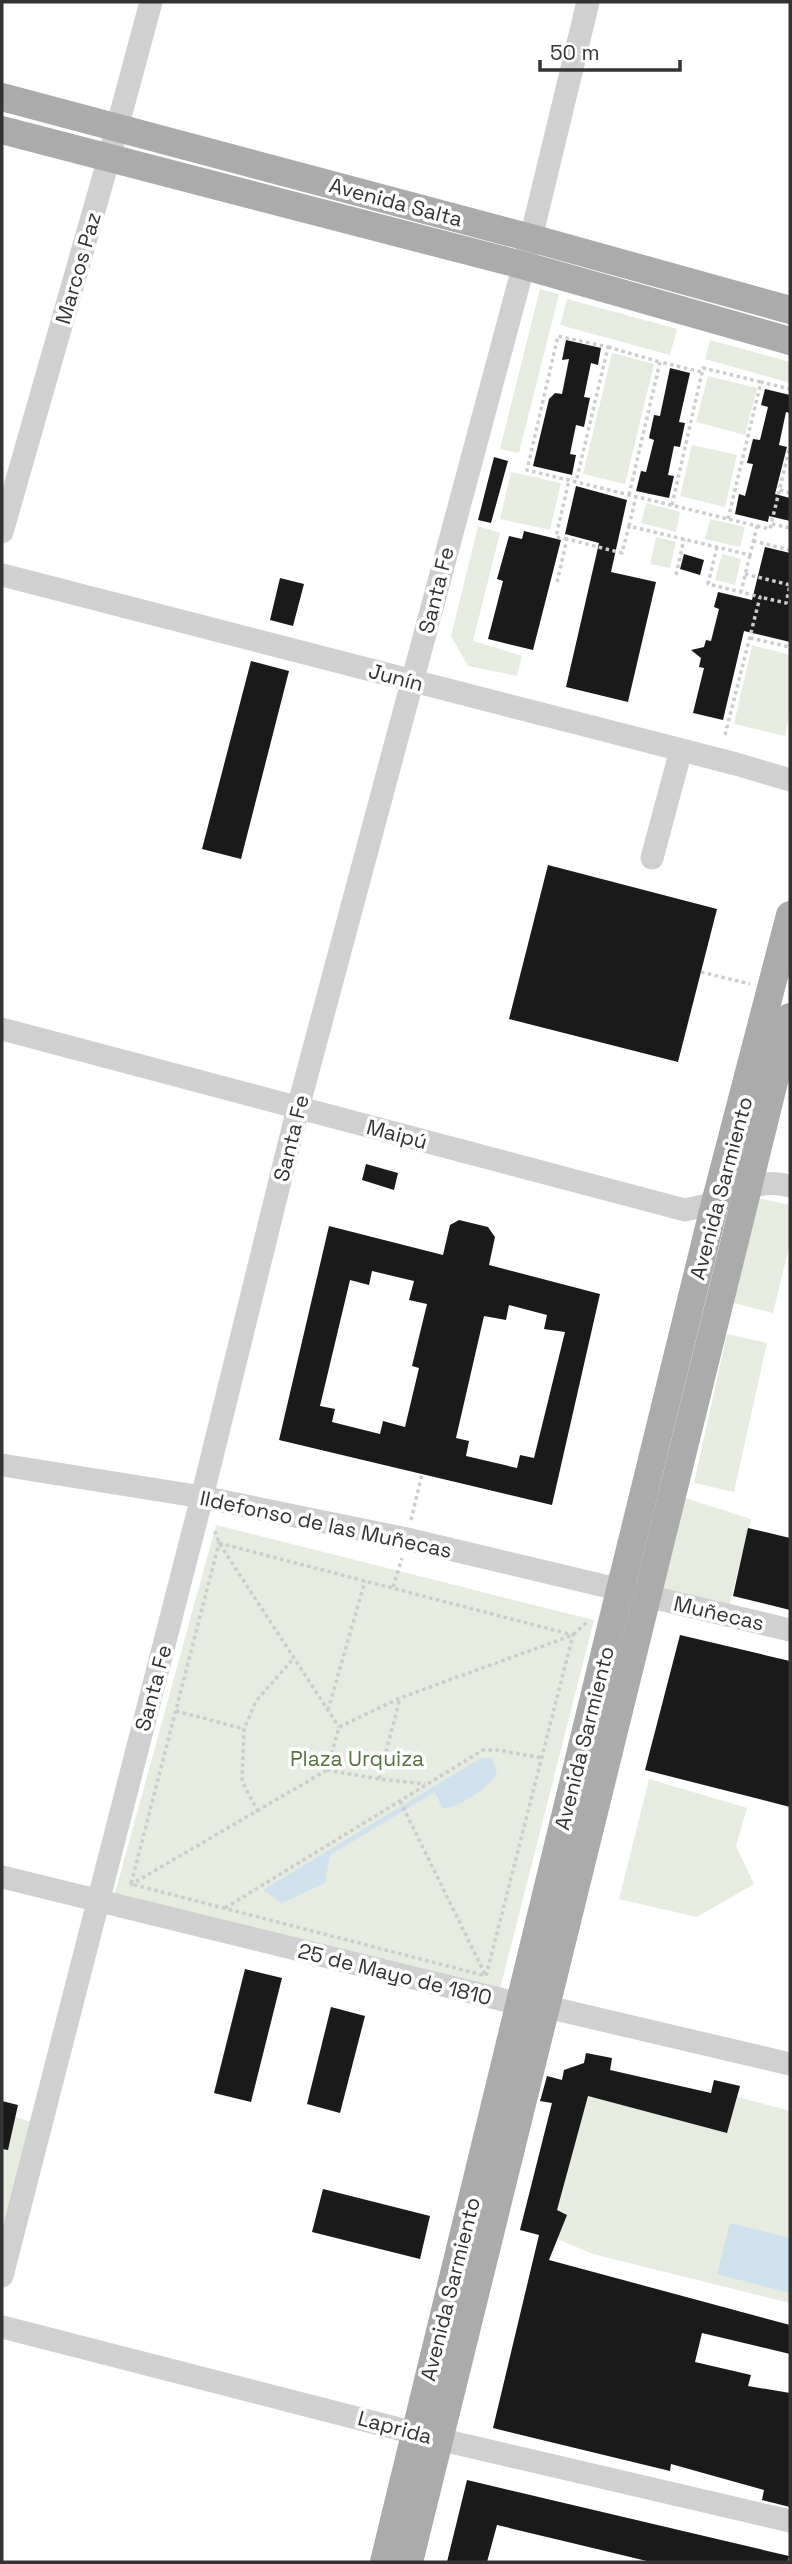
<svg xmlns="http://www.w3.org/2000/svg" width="792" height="2564" viewBox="0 0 792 2564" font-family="'Space Grotesk',sans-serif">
	<rect width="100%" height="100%" fill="#fff"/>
	<!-- green -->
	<g fill="#e6ecdf">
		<polygon points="540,289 559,294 519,453 500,449"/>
		<polygon points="567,299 677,329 670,355 560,325"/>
		<polygon points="710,340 790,362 790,383 705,359"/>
		<polygon points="612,353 654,364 625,484 583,474"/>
		<polygon points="708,376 757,388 745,435 696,422"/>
		<polygon points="692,445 737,455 725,507 680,496"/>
		<polygon points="511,472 561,483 550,530 500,519"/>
		<polygon points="646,503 680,512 676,532 641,523"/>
		<polygon points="710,519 745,527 740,547 705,539"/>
		<polygon points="478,526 500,533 473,641 522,656 517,676 468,666 451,636"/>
		<polygon points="656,537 676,542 670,568 650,564"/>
		<polygon points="722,554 741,559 735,585 715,580"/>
		<polygon points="752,645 790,655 790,711 785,736 734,724"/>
		<polygon points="759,1198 790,1205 790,1243 773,1313 734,1303"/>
		<polygon points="727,1334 767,1343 734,1492 694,1483"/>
		<polygon points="679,1496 751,1519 729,1606 647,1597"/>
		<polygon points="216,1525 594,1620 499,1993 115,1893"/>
		<polygon points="649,1779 747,1808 736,1846 754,1884 697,1917 619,1899"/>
		<polygon points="586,2053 612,2058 611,2070 710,2093 714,2080 740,2086 738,2097 790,2111 790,2303 593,2254 557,2239 520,2230 552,2104 540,2101 547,2076 562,2080 564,2070 571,2067 583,2068"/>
		<polygon points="2,2112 33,2123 2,2250"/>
	</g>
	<!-- water -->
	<g fill="#cfe2ee">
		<path d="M481,1758H492L497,1773C488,1788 460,1808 442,1808L435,1792L330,1855L325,1883L282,1903L263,1890Z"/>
		<polygon points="730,2223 790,2238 790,2293 717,2274"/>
	</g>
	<!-- building -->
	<g fill="#1a1a1a" fill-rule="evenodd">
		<polygon points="566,340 601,348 598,365 591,363 584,397 590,398 584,427 576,425 570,454 576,455 572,475 533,466 549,399 555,393 562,394 569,359 562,360"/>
		<polygon points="670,368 690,373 679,422 685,423 680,447 674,446 668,475 674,476 669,498 636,491 641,471 646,472 654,440 649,438 654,415 660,416"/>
		<polygon points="765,389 790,395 790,413 786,412 779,445 787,447 775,494 790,498 790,521 769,516 768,522 735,514 739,494 745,496 753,464 747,463 753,439 760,440 768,407 761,405"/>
		<polygon points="494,457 508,461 491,523 478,520"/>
		<polygon points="576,486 627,500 611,572 656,582 628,702 566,687 599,543 565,534"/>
		<polygon points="524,531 561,540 533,650 488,639 503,581 497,579 509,536 522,539"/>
		<polygon points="765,547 790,553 790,642 744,631 723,720 693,713 704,668 699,667 701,658 691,650 704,647 706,640 711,641 719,609 714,607 718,592 752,600"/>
		<polygon points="684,554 704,560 700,575 680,569"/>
		<polygon points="280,578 304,584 293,626 270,620"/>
		<polygon points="251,661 289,671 241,859 202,849"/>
		<polygon points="548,865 717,909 678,1062 509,1019"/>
		<polygon points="366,1164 398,1173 394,1190 362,1180"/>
		<path d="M459,1220L488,1227L495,1237L489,1265L600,1294L552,1505L279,1440L329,1226L443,1255L450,1225ZM372,1271L414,1281L409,1300L427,1304L412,1366L419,1368L405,1427L383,1421L380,1434L332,1422L335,1409L320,1406L350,1280L369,1285ZM509,1305L547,1315L544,1329L565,1332L534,1458L520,1455L517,1468L466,1456L469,1441L456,1438L484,1316L506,1320Z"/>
		<polygon points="748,1528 790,1538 790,1610 733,1596"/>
		<polygon points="680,1635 790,1661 790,1807 645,1770"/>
		<polygon points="245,1969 282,1978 251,2102 214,2093"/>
		<polygon points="331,2007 365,2016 340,2113 307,2104"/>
		<polygon points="586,2053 612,2058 610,2070 711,2093 714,2080 740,2086 727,2133 588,2096 557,2210 567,2215 549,2260 790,2325 790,2354 702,2333 695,2362 751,2375 748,2386 790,2393 790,2507 762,2500 764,2490 671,2464 670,2471 493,2428 539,2235 520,2230 552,2103 540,2101 541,2098 547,2076 562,2080 564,2070 584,2063"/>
		<polygon points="2,2101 18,2105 8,2150 2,2149"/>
		<polygon points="323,2189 430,2216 420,2259 312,2232"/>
		<polygon points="467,2480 789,2556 788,2562 651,2562 497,2525 487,2562 447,2562"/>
	</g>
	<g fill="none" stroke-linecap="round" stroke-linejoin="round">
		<!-- path -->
		<g stroke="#cdcdcd" stroke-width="3.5" stroke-dasharray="3.5 3.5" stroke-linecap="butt">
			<polyline points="608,347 660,362"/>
			<polyline points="780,490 790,493"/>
			<polyline points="629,495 660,362 702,372"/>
			<polyline points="672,505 703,368 761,382"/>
			<polyline points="728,519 761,382 790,389"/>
			<polyline points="772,524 790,528"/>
			<polyline points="629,526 636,496"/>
			<polyline points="757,526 770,529 790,446"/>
			<polyline points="567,539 556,537 569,480"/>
			<polyline points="753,541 790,550"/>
			<polyline points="717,547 708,584 741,592"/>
			<polyline points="745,574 790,585 786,603 760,597"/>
			<polyline points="676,575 684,539"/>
			<polyline points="557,582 567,539 622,553 629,526 750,555 757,526 527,470 558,336 608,347 576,482"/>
			<polyline points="750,638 790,647"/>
			<polyline points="725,735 760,597 741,592 750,555"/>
			<polyline points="701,972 750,984"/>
			<polyline points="411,1520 422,1474"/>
			<polyline points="215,1531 219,1543 339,1727"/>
			<polygon points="219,1543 573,1635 486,1976 131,1884"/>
			<polyline points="393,1587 402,1558"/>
			<polyline points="328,1710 365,1581"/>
			<polyline points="176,1711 244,1729"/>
			<polyline points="327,1770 379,1779 425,1784"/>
			<polyline points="379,1779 400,1698"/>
			<polyline points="400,1801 486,1976"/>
			<polyline points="258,1812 242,1781 244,1729 256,1701 293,1659"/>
			<polyline points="130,1885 327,1770 339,1727 400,1698 573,1635 588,1621"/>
			<polyline points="225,1908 483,1750 498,1750 542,1758"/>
		</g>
		<!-- minor -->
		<g stroke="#d0d0d0" stroke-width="23">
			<polyline points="2,532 109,158 151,2"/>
			<polyline points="2,575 736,764 790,780"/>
			<polyline points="652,858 681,750"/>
			<path d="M2,1029L685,1210C695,1207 707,1206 717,1202C745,1191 758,1178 790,1186"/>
			<polyline points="2,1465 202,1497 407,1539 790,1630"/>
			<polyline points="2,1877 520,2004 547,2007 790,2064"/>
			<polyline points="2,2276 202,1497 298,1108 531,238 588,2"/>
			<polyline points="2,2327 438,2439 790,2521"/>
		</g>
		<!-- major -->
		<g stroke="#ababab" stroke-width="28">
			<polyline points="2,97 531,238 790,310"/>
			<polyline points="2,130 522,265 790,341"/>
			<polyline points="384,2562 620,1590 715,1203 790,915"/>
			<polyline points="409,2562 790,1017"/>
		</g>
	</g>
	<g text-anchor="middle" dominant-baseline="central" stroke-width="7" stroke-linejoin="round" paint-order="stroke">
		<!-- street labels -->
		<g font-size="21" fill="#333" stroke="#fff">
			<text transform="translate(396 202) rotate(15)">Avenida Salta</text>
			<text transform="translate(78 268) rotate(-74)">Marcos Paz</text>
			<text transform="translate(436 590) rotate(-76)">Santa Fe</text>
			<text transform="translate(396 677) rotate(15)">Junín</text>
			<text transform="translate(397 1134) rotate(15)">Maipú</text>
			<text transform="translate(291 1138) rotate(-76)">Santa Fe</text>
			<text transform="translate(721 1188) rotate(-75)">Avenida Sarmiento</text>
			<text transform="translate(326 1524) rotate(12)">Ildefonso de las Muñecas</text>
			<text transform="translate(719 1613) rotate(13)">Muñecas</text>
			<text transform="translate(153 1688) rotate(-75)">Santa Fe</text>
			<text transform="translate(584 1738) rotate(-76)">Avenida Sarmiento</text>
			<text transform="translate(395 1974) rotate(14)">25 de Mayo de 1810</text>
			<text transform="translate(450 2289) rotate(-76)">Avenida Sarmiento</text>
			<text transform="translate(395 2427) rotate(15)">Laprida</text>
		</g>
		<!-- park labels -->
		<g font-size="21" fill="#56703f" stroke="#fff">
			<text x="357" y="1758">Plaza Urquiza</text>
		</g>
	</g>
	<!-- border -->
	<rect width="792" height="2564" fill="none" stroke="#333333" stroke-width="7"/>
	<!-- scale -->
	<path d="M540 60v10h140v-10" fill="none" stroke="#333333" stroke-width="3.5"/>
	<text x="550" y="60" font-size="21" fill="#333333" stroke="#ffffff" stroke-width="5" paint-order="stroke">50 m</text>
</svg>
